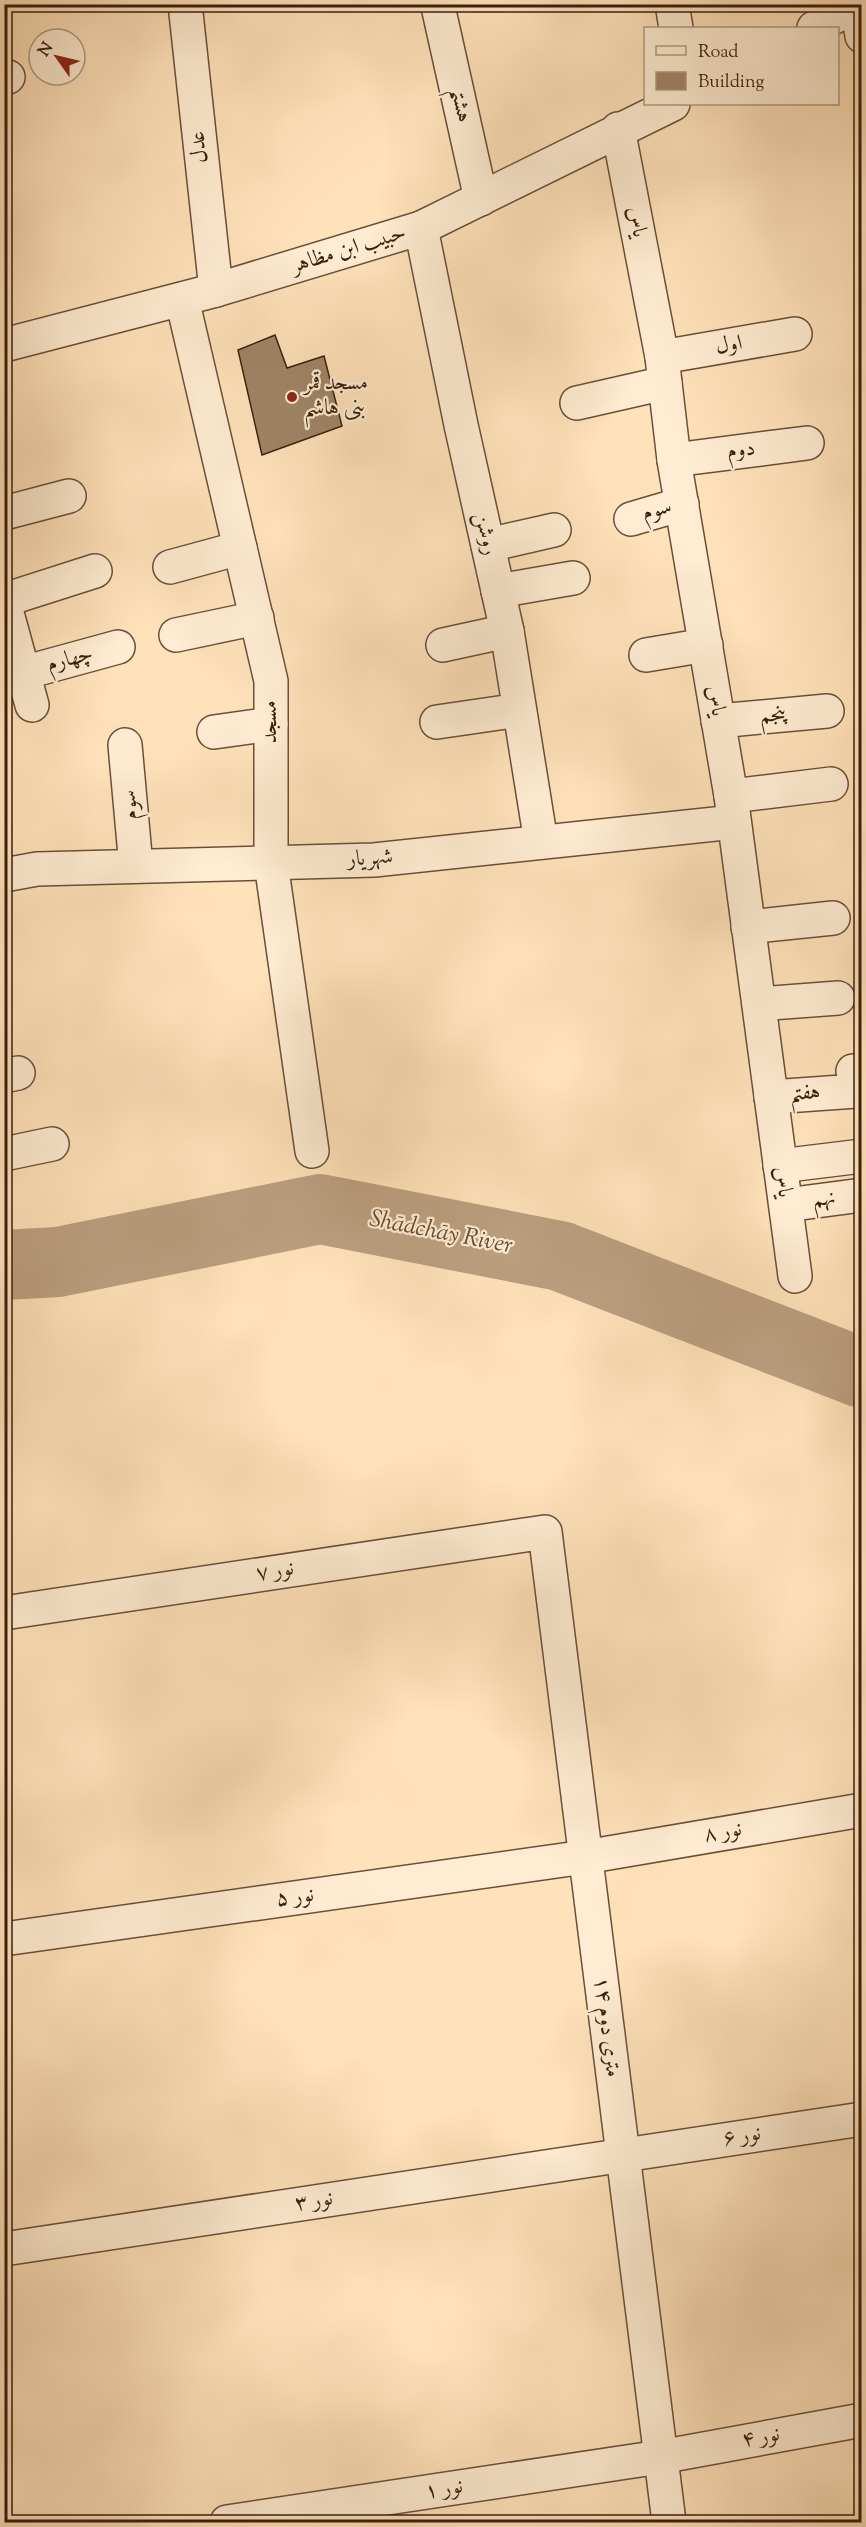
<svg xmlns="http://www.w3.org/2000/svg" width="866" height="2527" viewBox="0 0 866 2527" font-family="'Sorts Mill Goudy',Amiri,serif">
	<rect width="100%" height="100%" fill="#ffe2ba"/>
	<filter id="stains"><feTurbulence type="fractalNoise" baseFrequency=".00333" numOctaves="4"/><feColorMatrix values="0 0 0 0 .2 0 0 0 0 .09 0 0 0 0 .02 0 0 0 .5 -.17"/></filter>
	<radialGradient id="worn" r=".72"><stop offset=".6" stop-color="#630" stop-opacity="0"/><stop offset="1" stop-color="#630" stop-opacity=".3"/></radialGradient>
	<g fill="none" stroke-linecap="round" stroke-linejoin="round">
		<!-- river -->
		<polyline stroke="#bb9f7f" stroke-width="70" points="4,1265 58,1262 320,1209 560,1256 862,1373"/>
	</g>
	<!-- building -->
	<polygon fill="#9f8467" stroke="#381e0d" stroke-width="1.5" points="275,335 287,368 324,356 342,426 262,455 238,350"/>
	<g fill="none" stroke-linecap="round" stroke-linejoin="round">
		<defs>
			<g id="minor">
				<polyline points="185,4 216,290"/>
				<polyline points="672,4 676,28"/>
				<polyline points="857,6 862,36"/>
				<polyline points="439,11 481,199"/>
				<polyline points="814,28 858,4"/>
				<polyline points="4,77 8,77"/>
				<polyline points="618,129 662,357 674,460 731,796 795,1276"/>
				<polyline points="421,228 461,425 507,631 541,842"/>
				<polyline points="182,299 271,681 271,863 312,1151"/>
				<polyline points="4,345 216,290 421,228 673,104"/>
				<polyline points="662,357 795,334"/>
				<polyline points="577,403 665,383"/>
				<polyline points="674,460 807,443"/>
				<polyline points="4,513 69,496"/>
				<polyline points="631,519 682,504"/>
				<polyline points="488,545 554,530"/>
				<polyline points="170,567 240,548"/>
				<polyline points="498,591 573,578"/>
				<polyline points="4,600 95,571"/>
				<polyline points="4,602 32,705"/>
				<polyline points="176,635 257,618"/>
				<polyline points="443,645 507,631"/>
				<polyline points="646,655 706,645"/>
				<polyline points="23,673 118,647"/>
				<polyline points="718,721 827,711"/>
				<polyline points="437,722 519,710"/>
				<polyline points="214,732 271,724"/>
				<polyline points="125,745 136,866"/>
				<polyline points="731,796 831,784"/>
				<polyline points="4,875 37,869 374,860 734,822"/>
				<polyline points="748,927 833,918"/>
				<polyline points="759,1004 838,998"/>
				<polyline points="4,1076 18,1073"/>
				<polyline points="771,1097 856,1091 853,1071"/>
				<polyline points="4,1154 52,1144"/>
				<polyline points="780,1166 862,1156"/>
				<polyline points="786,1205 862,1195"/>
				<polyline points="4,1613 545,1532 669,2522"/>
				<polyline points="4,1939 585,1857 862,1810"/>
				<polyline points="4,2249 862,2119"/>
				<polyline points="227,2522 660,2457 862,2420"/>
			</g>
		</defs>
		<!-- minor casing -->
		<use href="#minor" stroke="#6a4f38" stroke-width="36"/>
		<!-- minor -->
		<use href="#minor" stroke="#ffecd2" stroke-width="33"/>
	</g>
	<!-- markers -->
	<circle fill="#8f2418" stroke="#ffecd2" stroke-width="2" cx="292" cy="397" r="6"/>
	<g text-anchor="middle" dominant-baseline="central" stroke-width="4.5" stroke-linejoin="round" paint-order="stroke">
		<!-- street labels -->
		<g font-size="22" fill="#381e0d" stroke="#ffecd2">
			<text transform="translate(460 105) rotate(77)">هشتم</text>
			<text transform="translate(200 147) rotate(-96)">عدل</text>
			<text transform="translate(636 222) rotate(79)">یاس</text>
			<text transform="translate(349 250) rotate(-17)">حبیب ابن مظاهر</text>
			<text transform="translate(729 346) rotate(-10)">اول</text>
			<text transform="translate(741 451) rotate(-7)">دوم</text>
			<text transform="translate(657 511) rotate(-16)">سوم</text>
			<text transform="translate(485 534) rotate(77)">روشن</text>
			<text transform="translate(70 660) rotate(-15)">چهارم</text>
			<text transform="translate(715 701) rotate(80)">یاس</text>
			<text transform="translate(773 716) rotate(-5)">پنجم</text>
			<text transform="translate(271 722) rotate(-90)">مسجد</text>
			<text transform="translate(131 805) rotate(-95)">سوم</text>
			<text transform="translate(370 859) rotate(-4)">شهریار</text>
			<text transform="translate(805 1094) rotate(-4)">هفتم</text>
			<text transform="translate(782 1182) rotate(82)">یاس</text>
			<text transform="translate(824 1200) rotate(-8)">نهم</text>
			<text transform="translate(275 1572) rotate(-9)">نور ۷</text>
			<text transform="translate(723 1833) rotate(-10)">نور ۸</text>
			<text transform="translate(295 1898) rotate(-8)">نور ۵</text>
			<text transform="translate(606 2027) rotate(83)">۱۴ متری دوم</text>
			<text transform="translate(742 2137) rotate(-9)">نور ۶</text>
			<text transform="translate(314 2202) rotate(-9)">نور ۳</text>
			<text transform="translate(761 2438) rotate(-10)">نور ۴</text>
			<text transform="translate(444 2490) rotate(-9)">نور ۱</text>
		</g>
		<!-- poi labels -->
		<g font-size="22" fill="#381e0d" stroke="#ffecd2" text-anchor="start">
			<text x="304" y="384">مسجد قمر<tspan x="304" dy="25">بنی هاشم</tspan></text>
		</g>
		<!-- water labels -->
		<g font-size="24" font-style="italic" fill="#664b35" stroke="#ffecd2">
			<text transform="translate(441 1233) rotate(11)">Shādchāy River</text>
		</g>
	</g>
	<!-- margin -->
	<rect width="866" height="2527" fill="none" stroke="#ffe2ba" stroke-width="24"/>
	<rect x="6" y="6" width="854" height="2515" fill="none" stroke="#381e0d" stroke-width="3"/>
	<rect x="12" y="12" width="842" height="2503" fill="none" stroke="#381e0d" stroke-width="1.5"/>
	<!-- legend -->
	<rect x="644" y="27" width="195" height="78" fill="#ffecd2" stroke="#af9a83" stroke-width="1.5"/>
	<rect x="656" y="46" width="30" height="9" fill="#ffecd2" stroke="#af9a83" stroke-width="1.5"/>
	<text x="698" y="57" font-size="18" fill="#381e0d">Road</text>
	<rect x="656" y="72" width="30" height="18" fill="#9f8467" stroke="#af9a83" stroke-width="1.5"/>
	<text x="698" y="87" font-size="18" fill="#381e0d">Building</text>
	<!-- north arrow -->
	<g transform="translate(57 57) rotate(304)"><circle r="28" fill="#ffecd2" stroke="#af9a83" stroke-width="1.5"/>
	<path d="M0-4.5L10 22L0 15L-10 22Z" fill="#8f2418"/>
	<text y="-9" font-size="16" font-weight="bold" text-anchor="middle" fill="#381e0d">N</text>
	</g>
	<rect width="100%" height="100%" filter="url(#stains)"/>
	<rect width="100%" height="100%" fill="url(#worn)"/>
</svg>
